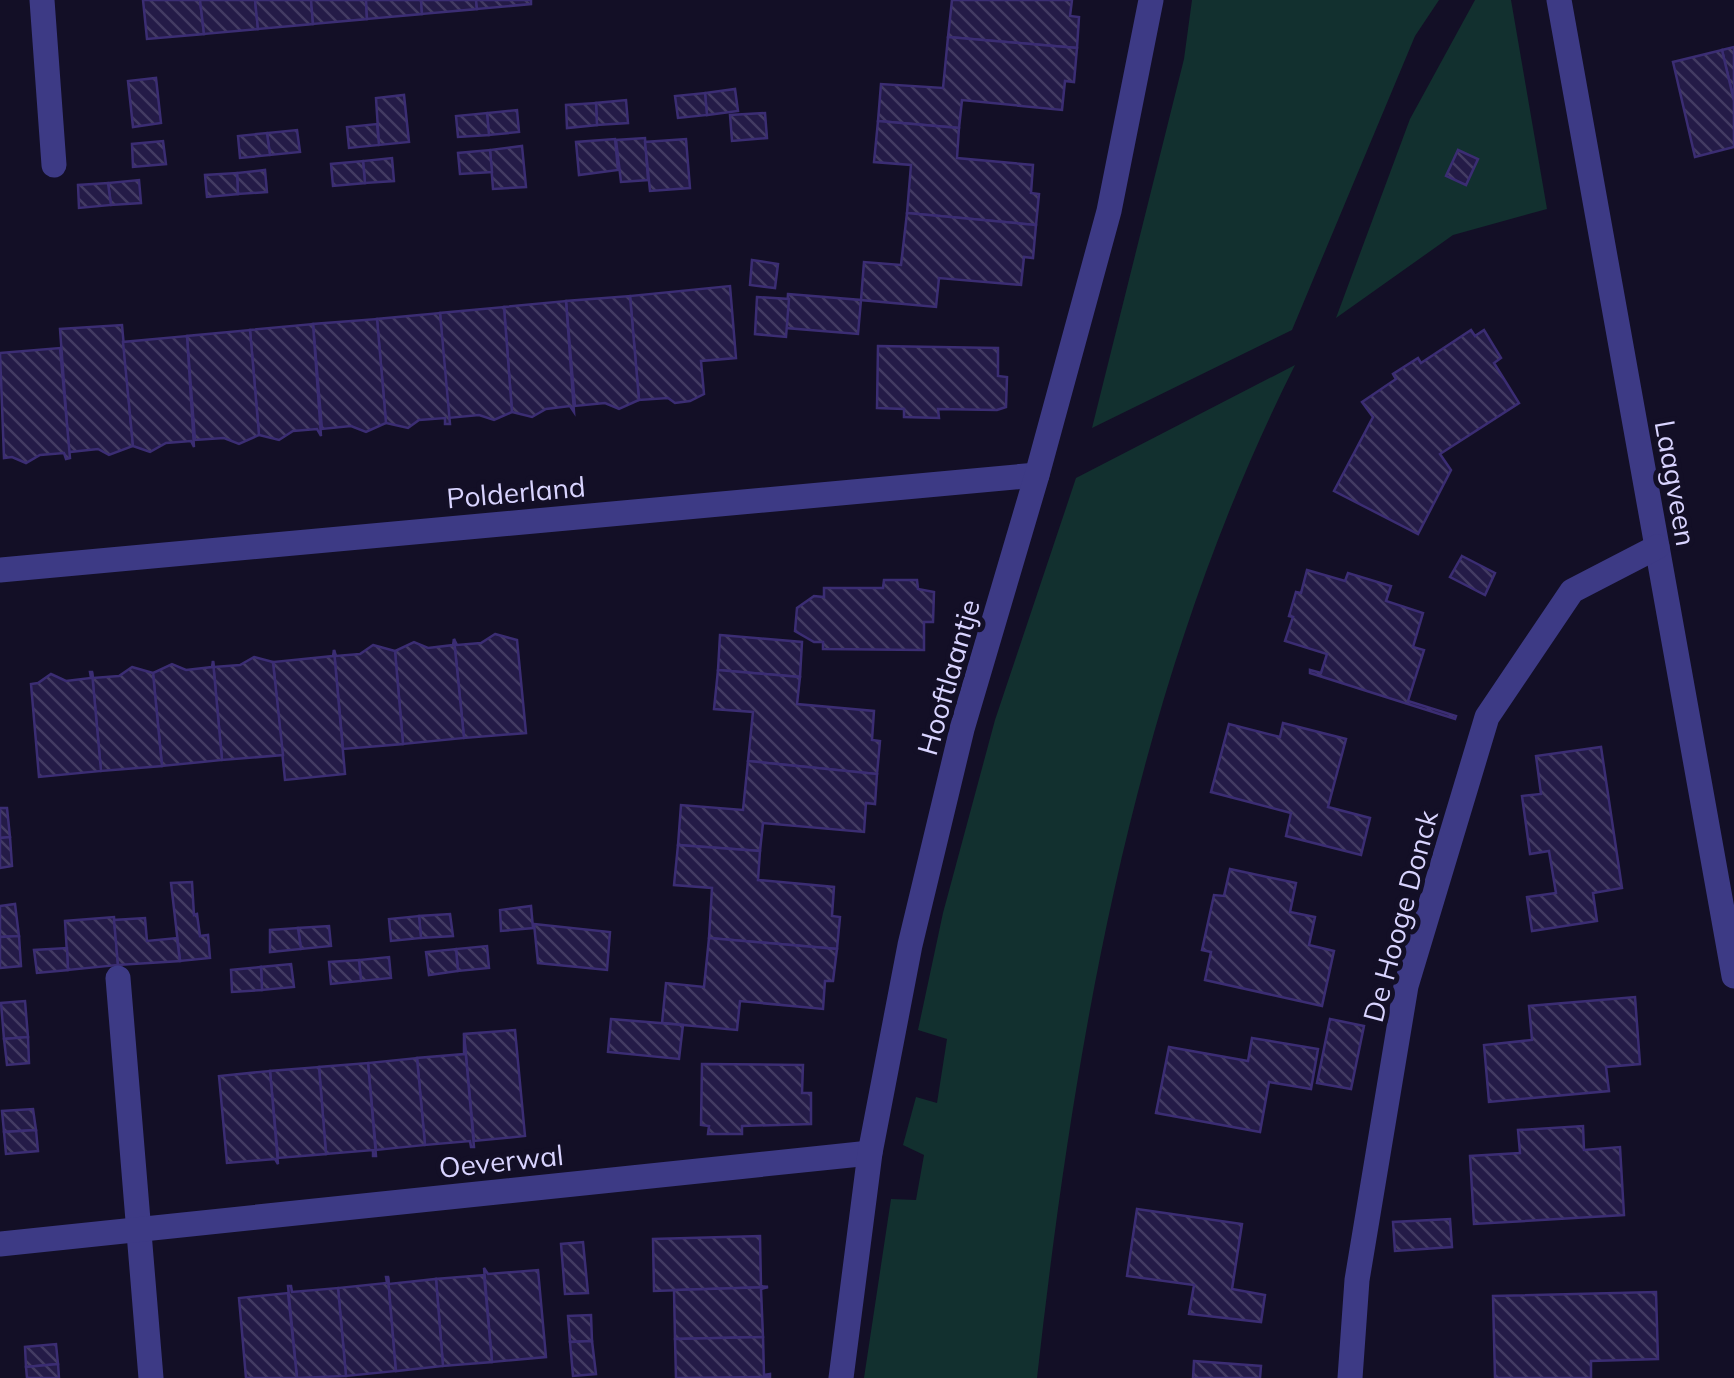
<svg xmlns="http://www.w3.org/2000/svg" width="1734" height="1378" viewBox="0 0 1734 1378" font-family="Mulish,sans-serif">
	<defs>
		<pattern id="building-back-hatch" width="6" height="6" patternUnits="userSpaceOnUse" patternTransform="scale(2.5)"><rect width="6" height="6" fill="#241b47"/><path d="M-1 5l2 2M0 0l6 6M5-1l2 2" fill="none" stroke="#433b63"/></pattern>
	</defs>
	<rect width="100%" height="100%" fill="#130f26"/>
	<!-- green -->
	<g fill="#12302f">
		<polygon points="1192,0 1439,0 1415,36 1292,330 1092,428 1184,59"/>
		<polygon points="1475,0 1511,0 1547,209 1453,235 1336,318 1410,119"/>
		<path d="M1295,365C1137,679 1076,1031 1037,1378H864L891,1199L916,1200L924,1155L903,1145L916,1097L937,1103L947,1039L918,1030L943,913L995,720L1076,478Z"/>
	</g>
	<!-- building -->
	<g fill="url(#building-back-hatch)" stroke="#3b2d73" stroke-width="2.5">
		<polygon points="143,0 200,0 204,34 147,39"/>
		<polygon points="200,0 255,0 258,29 204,34"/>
		<polygon points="255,0 311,0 313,24 258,29"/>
		<polygon points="311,0 366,0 367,19 313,24"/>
		<polygon points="366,0 421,0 422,14 367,19"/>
		<polygon points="421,0 476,0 477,9 422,14"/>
		<polygon points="476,0 531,0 531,4 477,9"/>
		<polygon points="952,0 1072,0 1070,16 1079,17 1077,48 948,37"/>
		<polygon points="948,37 1077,48 1074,82 1065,81 1062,110 962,100 959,128 878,121 881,84 943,88"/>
		<polygon points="1734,47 1734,101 1722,50"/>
		<polygon points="1722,50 1734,101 1734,147 1695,157 1673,62"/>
		<polygon points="156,78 161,123 133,127 128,81"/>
		<polygon points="735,89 738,111 707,115 705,93"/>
		<polygon points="705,93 707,115 678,118 675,96"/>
		<polygon points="404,95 409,142 379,145 376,98"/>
		<polygon points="626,100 628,123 597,125 596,103"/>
		<polygon points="596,103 597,125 567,128 566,105"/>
		<polygon points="517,110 519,132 489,135 487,113"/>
		<polygon points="487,113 489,135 458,137 456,116"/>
		<polygon points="765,113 767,138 732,141 730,115"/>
		<polygon points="878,121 959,128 957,158 1033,165 1031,193 1039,194 1036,225 907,213 911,165 874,162"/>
		<polygon points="377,124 379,145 349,148 347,127"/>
		<polygon points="297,130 300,152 270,155 267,133"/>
		<polygon points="267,133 270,155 240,158 238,136"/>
		<polygon points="645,138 648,180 621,182 616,140"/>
		<polygon points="615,139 618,170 579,175 576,142"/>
		<polygon points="686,139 690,188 650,191 645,142"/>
		<polygon points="163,141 166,164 133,167 132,144"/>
		<polygon points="522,146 526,187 493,189 490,150"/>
		<polygon points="490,150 492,172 460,174 458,153"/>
		<polygon points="1458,150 1478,159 1466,185 1446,176"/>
		<polygon points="392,158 394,181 365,183 363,161"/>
		<polygon points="363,161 365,183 333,186 331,164"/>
		<polygon points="265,170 267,192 238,194 237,173"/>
		<polygon points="237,173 238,194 207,197 205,175"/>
		<polygon points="139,180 141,203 111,205 108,183"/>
		<polygon points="108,183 111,205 79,208 78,185"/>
		<polygon points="907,213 1036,225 1033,258 1024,257 1021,285 939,278 936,307 861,300 864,262 901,265"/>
		<polygon points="752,260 778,264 775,288 750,285"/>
		<polygon points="730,286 736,358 701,361 704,394 690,401 675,403 668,398 639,400 630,296"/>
		<polygon points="788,294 861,300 858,334 786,328"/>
		<polygon points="630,296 639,400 619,409 605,403 575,406 566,301"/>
		<polygon points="757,297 789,299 786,337 755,334"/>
		<polygon points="566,301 574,412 570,406 546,409 532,417 512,412 504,307"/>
		<polygon points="504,307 512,412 494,420 479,415 448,418 440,313"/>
		<polygon points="440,313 450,424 445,424 445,418 419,420 408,428 386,423 377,319"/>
		<polygon points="377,319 386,423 366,432 351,426 322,429 313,324"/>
		<polygon points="313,324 321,436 317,429 293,431 279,440 259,435 250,330"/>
		<polygon points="122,325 133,446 109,455 98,449 69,452 60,329"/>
		<polygon points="250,330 259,435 239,444 224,438 195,440 187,336"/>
		<polygon points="1471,330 1475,336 1484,330 1501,358 1494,363 1519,403 1440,454 1451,470 1418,534 1334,491 1373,417 1362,402 1396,379 1393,374 1418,358 1421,363"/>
		<polygon points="187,336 194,447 191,441 166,443 150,452 133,446 123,342"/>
		<polygon points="878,346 998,348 998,376 1007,377 1006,407 997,410 938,409 939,418 904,417 904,409 877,408"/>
		<polygon points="60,348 70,458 66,459 64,453 40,455 26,463 12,457 4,458 0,353"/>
		<polygon points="1462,556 1495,573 1485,595 1450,577"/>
		<polygon points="1307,570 1345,581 1348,573 1391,586 1386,601 1423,613 1413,647 1424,650 1408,701 1456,716 1455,719 1310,673 1310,670 1321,673 1327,654 1285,641 1293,617 1289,616 1296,592 1301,593"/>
		<polygon points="884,580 917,580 918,589 934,592 933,622 924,622 924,650 823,649 823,642 814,642 795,631 797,608 814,596 824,597 824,588 883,588"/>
		<polygon points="495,634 517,640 526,733 464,738 454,639 457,645 481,643"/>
		<polygon points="720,635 802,642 800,677 718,670"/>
		<polygon points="454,639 464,738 403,744 395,651 414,642 428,648 453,645"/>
		<polygon points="373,645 395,651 403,744 343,749 334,650 336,656 360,654"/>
		<polygon points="334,650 345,774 285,780 273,662 333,656"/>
		<polygon points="254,657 273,662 283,755 222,760 213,661 214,667 240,665"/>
		<polygon points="213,661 222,760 162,766 153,673 172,664 186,670 212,667"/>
		<polygon points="132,667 153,673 162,766 101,771 92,672 93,678 119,676"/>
		<polygon points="718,670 800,677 797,704 874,711 872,740 880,741 877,774 748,761 753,712 714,709"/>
		<polygon points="90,672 92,672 101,771 39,777 31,684 38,683 51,674 66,681 91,678"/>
		<polygon points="1283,723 1346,739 1328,807 1370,818 1361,855 1286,836 1291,813 1211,792 1229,724 1280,737"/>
		<polygon points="1601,747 1622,888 1593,893 1597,921 1532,931 1527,897 1556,893 1549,851 1530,854 1522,796 1541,794 1536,756"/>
		<polygon points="748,761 877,774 875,804 866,803 864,832 763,823 760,851 678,845 681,805 743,810"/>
		<polygon points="0,808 7,808 10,837 0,838"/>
		<polygon points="10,837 12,866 0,868 0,838"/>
		<polygon points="678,845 760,851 758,880 834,887 832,916 840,917 837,949 709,938 712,888 674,885"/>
		<polygon points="1230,869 1296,883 1290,912 1315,917 1309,945 1334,951 1322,1006 1205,980 1211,952 1202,950 1214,895 1224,896"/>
		<polygon points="192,882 194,915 197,914 200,936 208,935 210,958 180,961 171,883"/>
		<polygon points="15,904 19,936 0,937 0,906"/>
		<polygon points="531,906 533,928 501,931 500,910"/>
		<polygon points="450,914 453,936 421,938 419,916"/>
		<polygon points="419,916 421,938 391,941 389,919"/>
		<polygon points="114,917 118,965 68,970 65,921"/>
		<polygon points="145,918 147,941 177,938 180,961 118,965 114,920"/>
		<polygon points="534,924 610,932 607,970 538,963"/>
		<polygon points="329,926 331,946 301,949 298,928"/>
		<polygon points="298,928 301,949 270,952 270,930"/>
		<polygon points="19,936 21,966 0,968 0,937"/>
		<polygon points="709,938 837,949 833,981 825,981 823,1009 740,1001 737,1030 662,1023 666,983 704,987"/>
		<polygon points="487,946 489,968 458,971 456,949"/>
		<polygon points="67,948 68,970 37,973 34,950"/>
		<polygon points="456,949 458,971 429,975 426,952"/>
		<polygon points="389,957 391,978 361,981 359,960"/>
		<polygon points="359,960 361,981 331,984 329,962"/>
		<polygon points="291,964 294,987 262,990 261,967"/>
		<polygon points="261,967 262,990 232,992 231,970"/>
		<polygon points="1635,997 1640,1064 1606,1067 1609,1091 1489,1102 1484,1045 1532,1040 1529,1006"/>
		<polygon points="25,1001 28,1037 4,1039 1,1003"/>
		<polygon points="611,1019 683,1025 679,1059 608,1052"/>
		<polygon points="1330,1019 1364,1026 1351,1089 1317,1083"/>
		<polygon points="515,1030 525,1136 474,1141 464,1034"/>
		<polygon points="464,1034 474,1147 471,1147 470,1141 425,1145 417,1058 464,1054"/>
		<polygon points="28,1037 29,1063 7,1065 4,1039"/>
		<polygon points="1252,1038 1318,1049 1311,1089 1269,1082 1260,1132 1156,1113 1169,1047 1248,1061"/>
		<polygon points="417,1058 425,1145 376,1150 368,1063"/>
		<polygon points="368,1063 376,1156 373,1156 373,1150 326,1154 319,1067"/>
		<polygon points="702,1064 803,1065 802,1093 811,1093 811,1124 742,1126 742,1134 708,1134 709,1126 701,1125"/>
		<polygon points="319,1067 326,1154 278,1158 270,1071"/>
		<polygon points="270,1071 278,1164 275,1159 227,1163 219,1076"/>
		<polygon points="33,1109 36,1130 4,1132 2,1111"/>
		<polygon points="1583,1126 1584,1150 1620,1147 1624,1215 1474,1224 1470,1156 1520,1153 1518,1130"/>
		<polygon points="36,1130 38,1151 6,1154 4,1132"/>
		<polygon points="1137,1209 1242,1224 1232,1289 1265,1295 1261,1322 1189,1314 1194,1285 1127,1276"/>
		<polygon points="1450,1219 1452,1247 1395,1251 1393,1222"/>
		<polygon points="760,1236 761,1286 768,1287 654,1291 653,1239"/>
		<polygon points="583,1242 588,1293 565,1294 561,1244"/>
		<polygon points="484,1268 488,1274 538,1270 546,1357 492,1362"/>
		<polygon points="484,1275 492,1362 443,1366 436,1279"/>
		<polygon points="386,1277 388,1277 396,1371 346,1376 338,1288 387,1283"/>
		<polygon points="388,1277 389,1284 436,1279 443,1366 396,1371"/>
		<polygon points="288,1286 291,1286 292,1292 338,1288 346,1376 297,1378"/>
		<polygon points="768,1287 761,1289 763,1337 675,1339 674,1290"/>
		<polygon points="1656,1292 1658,1359 1591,1361 1591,1378 1495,1378 1493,1296"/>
		<polygon points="288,1293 297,1378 246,1378 239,1298"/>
		<polygon points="591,1315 592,1341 570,1342 568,1316"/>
		<polygon points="763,1337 764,1375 770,1374 770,1377 676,1378 675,1339"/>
		<polygon points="592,1341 596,1374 573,1376 570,1342"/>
		<polygon points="56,1344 58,1364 26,1367 25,1347"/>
		<polygon points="1194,1361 1261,1366 1260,1378 1193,1378"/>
		<polygon points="58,1364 59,1378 27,1378 26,1367"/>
	</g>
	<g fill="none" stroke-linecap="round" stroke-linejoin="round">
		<!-- minor -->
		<g stroke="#3d3a85" stroke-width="25">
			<polyline points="42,0 54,165"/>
			<polyline points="1559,0 1734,976"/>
			<polyline points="0,570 1037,475"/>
			<polyline points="118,978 151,1378"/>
			<polyline points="0,1244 870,1153"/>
			<polyline points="841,1378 870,1153 910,945 962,729 1037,475 1109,211 1151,0"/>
			<polyline points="1350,1378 1357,1280 1406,986 1487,717 1572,591 1657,547"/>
		</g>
	</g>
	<g text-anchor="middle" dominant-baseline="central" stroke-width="10" stroke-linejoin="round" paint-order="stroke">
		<!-- street labels -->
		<g font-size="28" fill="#d9d4ff" stroke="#130f26">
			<text transform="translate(1676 483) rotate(80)">Laagveen</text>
			<text transform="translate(516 492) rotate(-5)">Polderland</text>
			<text transform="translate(948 677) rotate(-74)">Hooftlaantje</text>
			<text transform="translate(1400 916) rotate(-75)">De Hooge Donck</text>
			<text transform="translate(501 1161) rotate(-6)">Oeverwal</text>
		</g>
	</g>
</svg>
